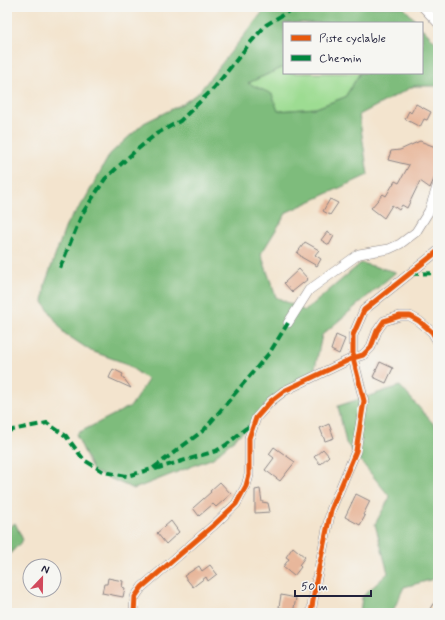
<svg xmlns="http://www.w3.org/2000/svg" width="445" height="620" viewBox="0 0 445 620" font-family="Mynerve,sans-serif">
	<rect width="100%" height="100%" fill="#f6f6f2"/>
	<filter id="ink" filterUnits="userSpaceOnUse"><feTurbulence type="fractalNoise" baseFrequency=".025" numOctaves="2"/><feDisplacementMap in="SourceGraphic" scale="8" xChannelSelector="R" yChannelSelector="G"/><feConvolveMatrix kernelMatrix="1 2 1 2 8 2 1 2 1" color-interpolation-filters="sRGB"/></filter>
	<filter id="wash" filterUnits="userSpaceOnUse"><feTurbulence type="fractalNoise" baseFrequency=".012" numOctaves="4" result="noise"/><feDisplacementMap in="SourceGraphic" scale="16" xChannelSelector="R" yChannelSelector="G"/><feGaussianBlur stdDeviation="0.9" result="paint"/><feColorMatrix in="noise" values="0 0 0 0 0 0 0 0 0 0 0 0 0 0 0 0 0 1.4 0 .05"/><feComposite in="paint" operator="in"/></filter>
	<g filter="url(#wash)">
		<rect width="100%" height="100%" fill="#f3e4ce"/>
		<!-- green -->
		<polygon fill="#9ddc92" stroke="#607f66" points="284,67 284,73 360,73 345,97 316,108 278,111 248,83"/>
		<!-- forest -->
		<g fill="#7ebc7c" stroke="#506f5c">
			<polygon points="270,7 403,7 418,23 284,23 284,67 248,83 272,94 278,111 316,108 345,97 360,73 422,73 422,28 438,45 438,86 414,86 359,115 368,175 287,212 261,254 276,297 305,311 361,263 396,272 322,335 315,368 213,458 134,489 93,471 76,434 131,406 148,380 125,363 91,351 64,333 43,302 45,284 67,223 84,201 110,154 144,123 184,103 199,92 265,9"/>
			<polygon points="400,386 438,429 438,576 434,579 404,587 392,613 360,613 362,597 388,573 375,524 390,497 346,443 338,406"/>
			<polygon points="15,523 23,540 7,557 7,529"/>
		</g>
		<g id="blocks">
			<!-- building -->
			<g fill="#e8b79b">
				<polygon points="416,104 431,112 427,120 424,119 420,127 405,119 409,111 411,113"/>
				<polygon points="420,141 438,148 434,161 438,165 434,179 430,188 420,181 407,208 402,205 399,210 392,205 384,218 371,208 383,194 386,196 395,181 399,183 409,165 388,160 391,151 400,150"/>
				<polygon points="330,199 338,203 330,215 323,211"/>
				<polygon points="327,232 334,236 329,245 321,240"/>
				<polygon points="305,242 319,250 315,255 321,259 317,266 301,257 301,256 297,253"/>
				<polygon points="299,269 308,279 292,292 284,283"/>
				<polygon points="336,335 345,339 339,354 331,350"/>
				<polygon points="380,362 393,368 386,383 373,377"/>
				<polygon points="113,369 123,374 122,376 131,388 109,378"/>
				<polygon points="329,424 334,438 325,441 320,428"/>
				<polygon points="274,447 295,462 280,481 265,470 274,458 269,454"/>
				<polygon points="323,449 329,456 320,464 314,457"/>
				<polygon points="220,482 231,494 216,507 213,504 199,516 193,508 211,492 210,491"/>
				<polygon points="260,489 262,502 268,503 270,512 255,513 255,490"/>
				<polygon points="356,494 370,501 363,515 365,516 360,525 345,517"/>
				<polygon points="171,521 179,532 166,544 157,533"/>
				<polygon points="293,547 305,557 299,565 301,567 294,576 283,567 289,559 286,557"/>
				<polygon points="210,565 217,574 208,581 206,577 193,587 184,576 199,566 202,571"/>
				<polygon points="108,578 123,581 122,587 125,588 123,597 102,593 104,584 107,584"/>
				<polygon points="281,595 296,598 293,613 281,613 282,608 279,607"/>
			</g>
		</g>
	</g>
	<g filter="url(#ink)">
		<use href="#blocks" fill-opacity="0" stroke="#8a8384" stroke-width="1"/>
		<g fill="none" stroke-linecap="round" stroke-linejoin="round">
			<defs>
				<g id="street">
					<polyline points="423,7 438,23"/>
					<polyline points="288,323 309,290 359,254 389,249 400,244 416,232 429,211 438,184"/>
					<polyline points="134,613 135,597 142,587 214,525 236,504 246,486 249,475 249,438 256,418 271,401 284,391 353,358 363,355 371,347 377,331 384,321 400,316 410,316 419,321 432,332 438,342"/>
					<polyline points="311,613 316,582 331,510 356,451 364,401 353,358 353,335 364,310 438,251"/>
				</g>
				<polyline id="secondary" points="435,613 438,608"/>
			</defs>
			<!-- street casing -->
			<use href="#street" stroke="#8a8384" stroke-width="10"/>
			<!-- secondary casing -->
			<use href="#secondary" stroke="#8a8384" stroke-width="14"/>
			<!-- street -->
			<use href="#street" stroke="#fff" stroke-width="9"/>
			<!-- secondary -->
			<use href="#secondary" stroke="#fde5c5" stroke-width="12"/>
			<!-- quiet -->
			<g stroke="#00873e" stroke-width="4" stroke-dasharray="8 4" stroke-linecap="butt">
				<polyline points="60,268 82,214 105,179 133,153 156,134 180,121 214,88 250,43 266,25 292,9 302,7"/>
				<polyline points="411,274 438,273"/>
				<polyline points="7,431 47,423 66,436 84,460 104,472 127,476 152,469 204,430 270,352 288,323"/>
				<polyline points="155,469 216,451 226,445 245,429 254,424"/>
			</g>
			<defs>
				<g id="cycleway">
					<polyline points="134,613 135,597 142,587 214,525 236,504 246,486 249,475 249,438 256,418 271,401 284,391 353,358 363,355 371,347 377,331 384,321 400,316 410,316 419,321 432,332 438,342"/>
					<polyline points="311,613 316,582 331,510 356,451 364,401 353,358 353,335 364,310 438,251"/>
				</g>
			</defs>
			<!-- cycleway casing -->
			<use href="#cycleway" stroke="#f6f6f2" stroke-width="8"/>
			<!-- cycleway -->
			<use href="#cycleway" stroke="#e8590c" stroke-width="5"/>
		</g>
	</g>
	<!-- margin -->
	<rect width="445" height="620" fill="none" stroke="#f6f6f2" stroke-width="24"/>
	<!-- legend -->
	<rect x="283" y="22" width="140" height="52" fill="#f6f6f2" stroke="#a1a1a9"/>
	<rect x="291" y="35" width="20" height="6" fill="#e8590c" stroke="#a1a1a9"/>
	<text x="319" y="42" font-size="12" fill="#22223b">Piste cyclable</text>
	<rect x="291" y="55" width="20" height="6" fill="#00873e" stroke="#a1a1a9"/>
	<text x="319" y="62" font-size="12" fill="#22223b">Chemin</text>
	<!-- north arrow -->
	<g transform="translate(42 578) rotate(22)"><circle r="19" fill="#f6f6f2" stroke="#a1a1a9"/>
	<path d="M0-3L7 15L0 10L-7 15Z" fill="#d1495b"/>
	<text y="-6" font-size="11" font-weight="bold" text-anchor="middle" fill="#22223b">N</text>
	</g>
	<!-- scale -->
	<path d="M295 590v6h76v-6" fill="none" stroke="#22223b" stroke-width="2"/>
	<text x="301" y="590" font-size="12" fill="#22223b" stroke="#f6f6f2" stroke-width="3" paint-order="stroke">50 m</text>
</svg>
